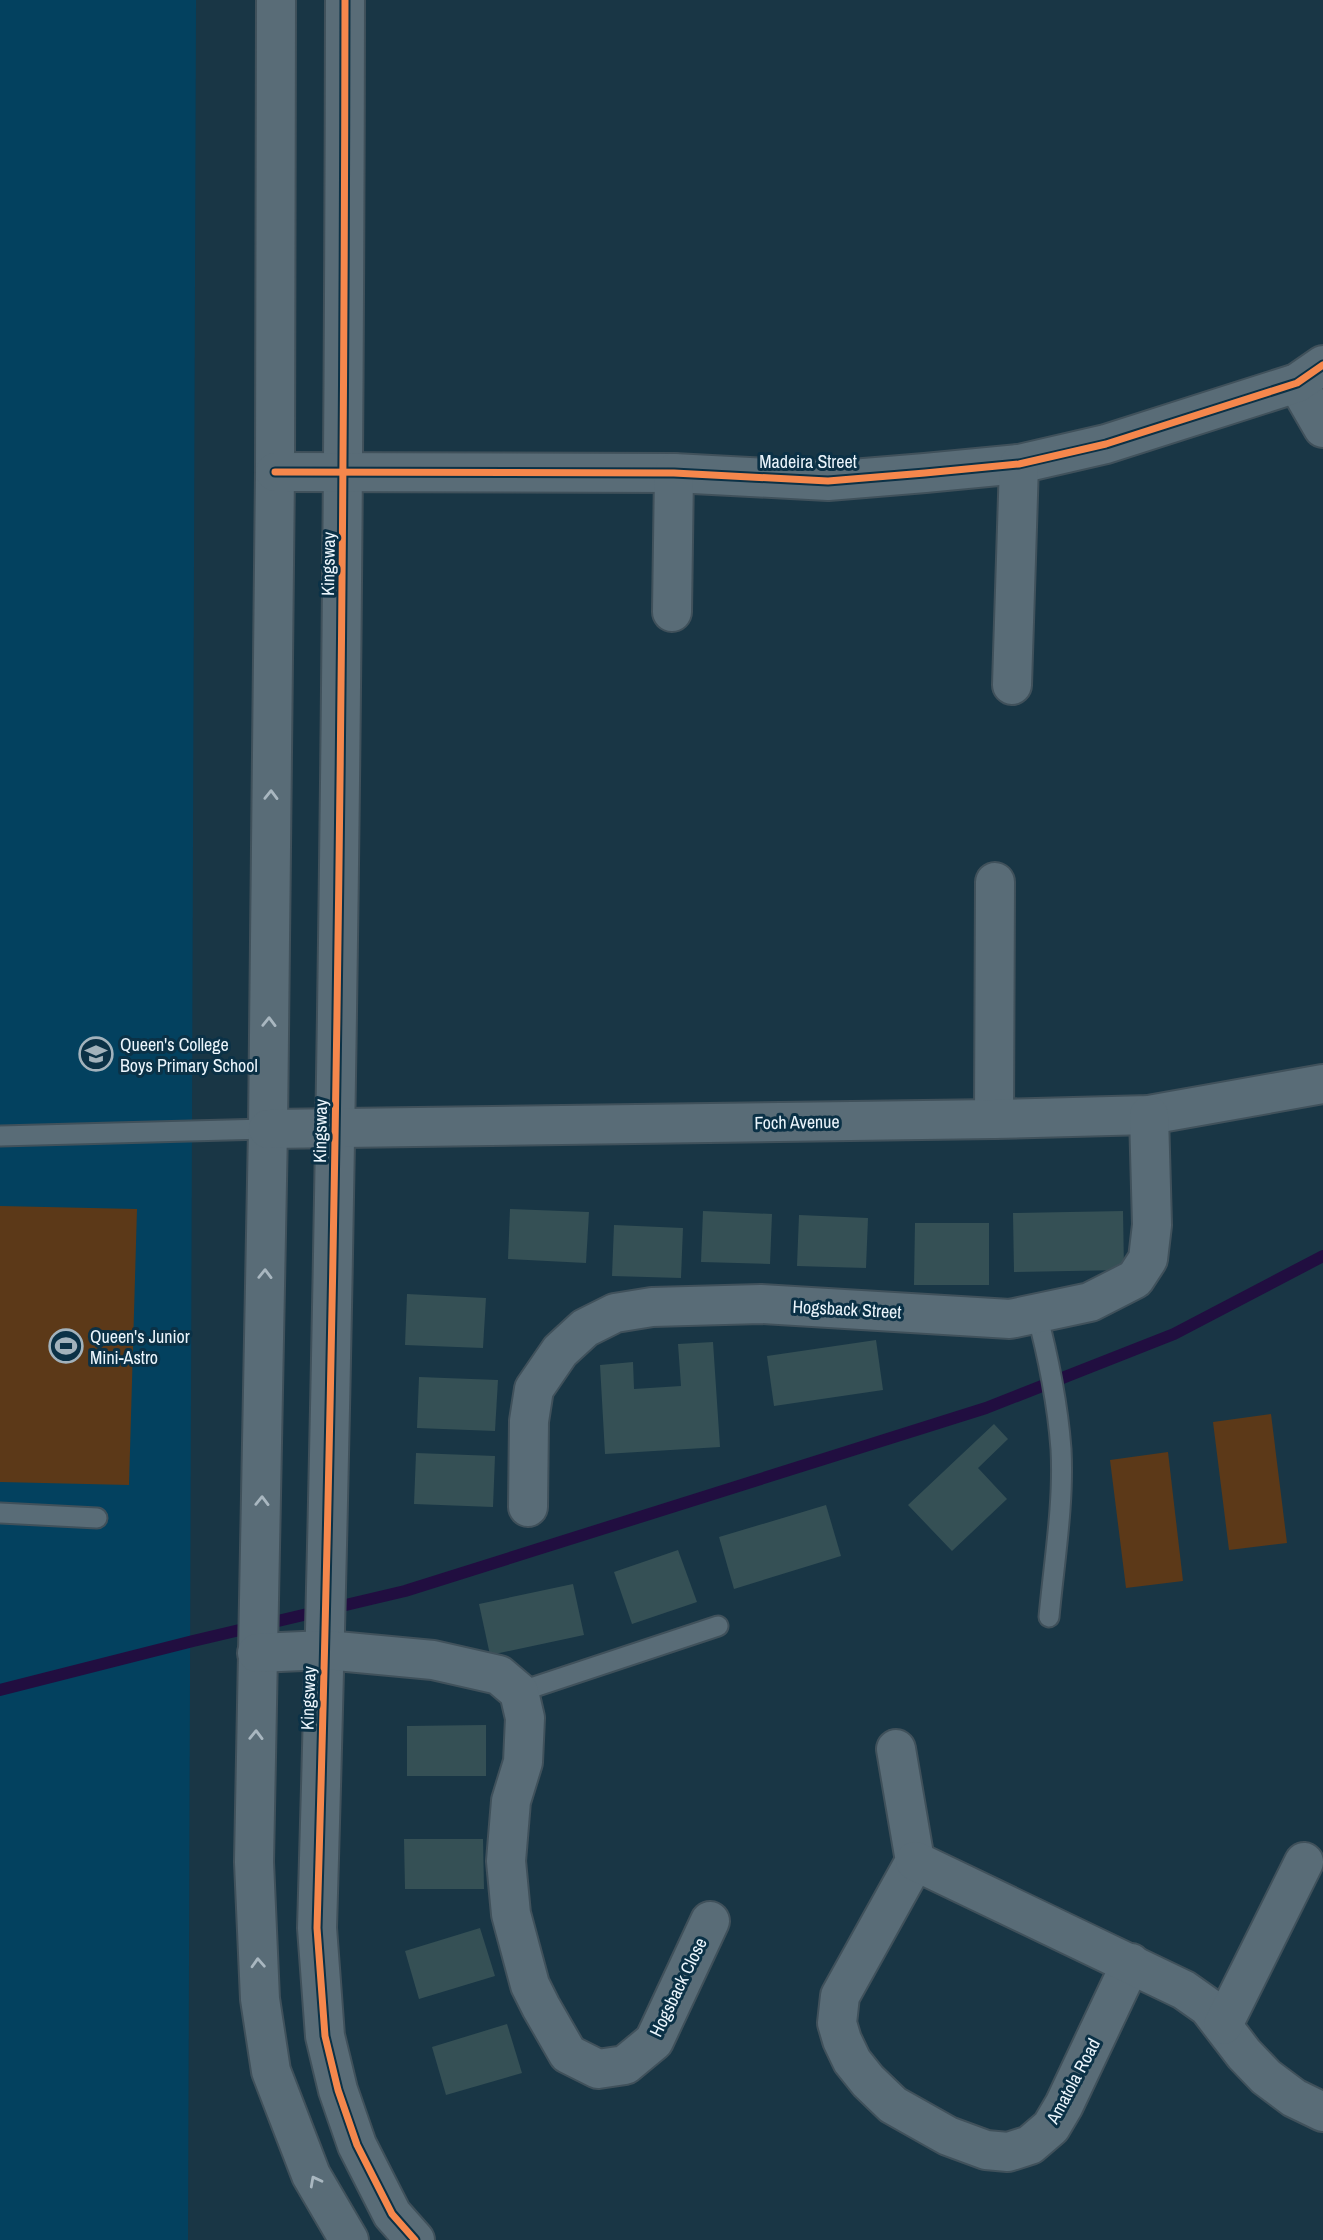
<svg xmlns="http://www.w3.org/2000/svg" width="1323" height="2240" viewBox="0 0 1323 2240" font-family="'Archivo Narrow',sans-serif">
	<rect width="100%" height="100%" fill="#193645"/>
	<!-- built -->
	<polygon fill="#03415f" points="0,0 196,0 188,2240 0,2240"/>
	<!-- green -->
	<g fill="#5c3918">
		<polygon points="0,1206 137,1209 129,1485 0,1482"/>
		<polygon points="1271,1414 1287,1543 1229,1550 1213,1422"/>
		<polygon points="1168,1452 1183,1581 1126,1588 1110,1460"/>
	</g>
	<g fill="none" stroke-linecap="round" stroke-linejoin="round">
		<!-- stream -->
		<polyline stroke="#210e40" stroke-width="12" points="0,1690 193,1641 405,1591 986,1408 1174,1334 1323,1256"/>
	</g>
	<!-- building -->
	<g fill="#355055">
		<polygon points="510,1209 589,1212 586,1263 508,1259"/>
		<polygon points="703,1211 772,1214 770,1264 701,1262"/>
		<polygon points="1123,1211 1124,1270 1014,1272 1013,1213"/>
		<polygon points="799,1215 868,1218 866,1268 797,1266"/>
		<polygon points="915,1223 989,1223 989,1285 914,1285"/>
		<polygon points="614,1225 683,1228 681,1278 612,1276"/>
		<polygon points="407,1294 486,1298 483,1348 405,1345"/>
		<polygon points="876,1340 883,1390 774,1406 767,1356"/>
		<polygon points="713,1342 720,1447 605,1454 600,1365 633,1362 634,1389 681,1386 678,1344"/>
		<polygon points="419,1377 498,1380 495,1431 417,1428"/>
		<polygon points="994,1424 1008,1439 978,1468 1007,1499 952,1551 908,1505"/>
		<polygon points="416,1453 495,1456 493,1507 414,1504"/>
		<polygon points="826,1505 841,1556 734,1589 719,1537"/>
		<polygon points="678,1550 697,1602 632,1624 614,1572"/>
		<polygon points="573,1584 584,1635 490,1655 479,1604"/>
		<polygon points="486,1725 486,1776 407,1776 407,1726"/>
		<polygon points="404,1839 483,1839 484,1889 405,1889"/>
		<polygon points="480,1928 495,1976 419,1999 405,1951"/>
		<polygon points="507,2024 522,2073 446,2095 432,2047"/>
	</g>
	<g fill="none" stroke-linecap="round" stroke-linejoin="round">
		<defs>
			<g id="lane">
				<polyline points="0,1136 268,1129"/>
				<path d="M1037,1315C1048,1355 1058,1407 1061,1449C1064,1504 1054,1562 1049,1617"/>
				<polyline points="0,1513 97,1518"/>
				<polyline points="519,1692 718,1626"/>
			</g>
			<g id="street">
				<polyline points="276,0 275,472 268,1129 254,1862 260,1999 271,2071 311,2175 349,2240"/>
				<path d="M345,0C344,643 336,1285 317,1928L325,2036L338,2090L357,2145L392,2214L415,2240"/>
				<polyline points="1297,383 1323,428"/>
				<polyline points="275,472 674,473 828,481 925,473 1019,464 1106,444 1297,383 1323,365"/>
				<polyline points="672,612 674,473"/>
				<polyline points="1012,685 1019,464"/>
				<polyline points="994,1119 995,882"/>
				<polyline points="268,1129 994,1119 1149,1115 1323,1084"/>
				<polyline points="528,1507 529,1421 534,1389 560,1351 585,1328 615,1313 652,1307 761,1304 1010,1319 1090,1302 1135,1279 1148,1259 1152,1225 1149,1115"/>
				<polyline points="257,1653 326,1650 433,1660 499,1675 519,1692 525,1718 523,1762 511,1801 506,1861 511,1914 530,1985 541,2007 568,2054 598,2069 625,2065 654,2041 710,1921"/>
				<polyline points="896,1749 915,1861 840,1996 837,2023 842,2040 852,2061 868,2081 893,2105 948,2136 986,2150 1008,2152 1030,2145 1051,2127 1064,2105 1131,1963"/>
				<polyline points="915,1861 1184,1990 1208,2007 1244,2054 1266,2077 1294,2098 1323,2112"/>
				<polyline points="1223,2025 1304,1862"/>
			</g>
		</defs>
		<!-- lane casing -->
		<use href="#lane" stroke="#40515b" stroke-width="23"/>
		<!-- street casing -->
		<use href="#street" stroke="#40515b" stroke-width="42"/>
		<!-- lane -->
		<use href="#lane" stroke="#596c77" stroke-width="19"/>
		<!-- street -->
		<use href="#street" stroke="#596c77" stroke-width="38"/>
		<defs>
			<g id="cycleway">
				<path d="M345,0C344,643 336,1285 317,1928L325,2036L338,2090L357,2145L392,2214L415,2240"/>
				<polyline points="275,472 674,473 828,481 925,473 1019,464 1106,444 1297,383 1323,365"/>
			</g>
		</defs>
		<!-- cycleway casing -->
		<use href="#cycleway" stroke="#0b3146" stroke-width="11"/>
		<!-- cycleway -->
		<use href="#cycleway" stroke="#f5874c" stroke-width="7"/>
	</g>
	<!-- one-way arrows -->
	<defs><path id="oneway-chevron" d="M-2-3.5L2.5 0L-2 3.5" fill="none" stroke-width="1.6" stroke-linecap="round" stroke-linejoin="round" transform="scale(1.75)"/></defs>
	<g stroke="#a9b7c0">
		<use href="#oneway-chevron" transform="translate(271 795) rotate(-89)"/>
		<use href="#oneway-chevron" transform="translate(269 1022) rotate(-89)"/>
		<use href="#oneway-chevron" transform="translate(265 1274) rotate(-89)"/>
		<use href="#oneway-chevron" transform="translate(262 1501) rotate(-89)"/>
		<use href="#oneway-chevron" transform="translate(256 1735) rotate(-89)"/>
		<use href="#oneway-chevron" transform="translate(258 1963) rotate(-93)"/>
		<use href="#oneway-chevron" transform="translate(315 2181) rotate(-118)"/>
	</g>
	<!-- icons -->
	<defs>
		<symbol id="school-ring" viewBox="-11 -11 22 22"><circle r="9.5" fill="#0b3146" stroke="#a2b2bc" stroke-width="1.5"/><path d="M0-5L7-2L0 1L-7-2ZM-4 1L0 2.5L4 1V4Q0 6-4 4Z" fill="#a2b2bc"/></symbol>
		<symbol id="stadium-ring" viewBox="-11 -11 22 22"><circle r="9.5" fill="#0b3146" stroke="#a2b2bc" stroke-width="1.5"/><path d="M0-5a6.5 5 0 1 0 0 10a6.5 5 0 1 0 0-10ZM-3.5-1.8h7v3.6h-7Z" fill="#a2b2bc"/></symbol>
	</defs>
	<g fill-rule="evenodd">
		<use href="#school-ring" x="77" y="1035" width="38" height="38"/>
		<use href="#stadium-ring" x="47" y="1327" width="38" height="38"/>
	</g>
	<g text-anchor="middle" dominant-baseline="central" stroke-width="6" stroke-linejoin="round" paint-order="stroke">
		<!-- street labels -->
		<g font-size="18" fill="#ebf5fc" stroke="#0b3146">
			<text x="808" y="461">Madeira Street</text>
			<text transform="translate(328 564) rotate(-89)">Kingsway</text>
			<text transform="translate(797 1122) rotate(-1)">Foch Avenue</text>
			<text transform="translate(320 1131) rotate(-89)">Kingsway</text>
			<text transform="translate(847 1309) rotate(3)">Hogsback Street</text>
			<text transform="translate(308 1698) rotate(-88)">Kingsway</text>
			<text transform="translate(678 1987) rotate(-64)">Hogsback Close</text>
			<text transform="translate(1073 2081) rotate(-62)">Amatola Road</text>
		</g>
		<!-- poi labels -->
		<g font-size="18" fill="#ebf5fc" stroke="#0b3146" text-anchor="start">
			<text x="120" y="1044">Queen's College<tspan x="120" dy="21">Boys Primary School</tspan></text>
			<text x="90" y="1336">Queen's Junior<tspan x="90" dy="21">Mini-Astro</tspan></text>
		</g>
	</g>
</svg>
